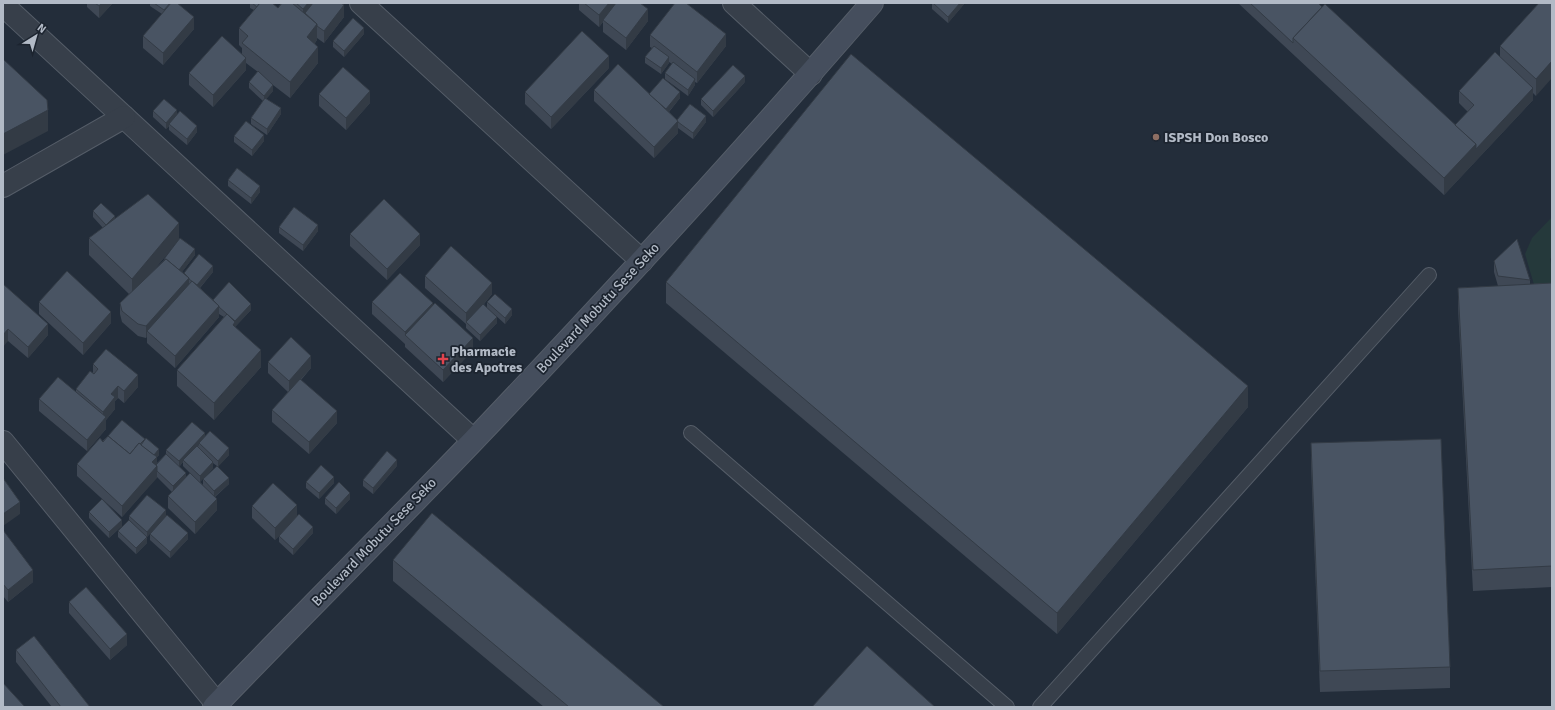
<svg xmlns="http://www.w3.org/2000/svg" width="1555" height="710" viewBox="0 0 1555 710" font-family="Signika,sans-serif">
	<rect width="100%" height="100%" fill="#232d3a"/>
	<!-- green -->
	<polygon fill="#25393b" points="1552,217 1552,257 1550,259 1552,268 1552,288 1535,288 1525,254 1532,238"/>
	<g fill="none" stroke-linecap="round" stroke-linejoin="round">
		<defs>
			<g id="lane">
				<polyline points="691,433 1007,707"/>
				<polyline points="1040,707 1429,275"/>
			</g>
			<g id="street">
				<polyline points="361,3 642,261"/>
				<polyline points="734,3 811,74"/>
				<polyline points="3,5 473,440"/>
				<polyline points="3,186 124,117"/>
				<polyline points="3,442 217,704"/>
			</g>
			<path id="secondary" d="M214,707C300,617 388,530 474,440C610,297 743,152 872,3"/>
		</defs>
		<!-- lane casing -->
		<use href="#lane" stroke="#555d68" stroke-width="16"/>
		<!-- street casing -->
		<use href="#street" stroke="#555d68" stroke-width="24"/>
		<!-- secondary casing -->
		<use href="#secondary" stroke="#555d68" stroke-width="24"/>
		<!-- lane -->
		<use href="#lane" stroke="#373f4a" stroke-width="14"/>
		<!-- street -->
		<use href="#street" stroke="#373f4a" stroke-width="22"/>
		<!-- secondary -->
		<use href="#secondary" stroke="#454e5d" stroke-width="22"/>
	</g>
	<!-- wall -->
	<g fill="#3f4855" fill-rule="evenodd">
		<polygon points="87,3 113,3 99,18 87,7"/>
		<polygon points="150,3 177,3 194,29 163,65 143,48 143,36 162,14 150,6"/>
		<polygon points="250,3 272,3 278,8 281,3 341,3 344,17 324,43 317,38 317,40 315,43 318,63 290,98 273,85 273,91 266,99 281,114 267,135 251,124 251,118 263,101 249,88 249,82 258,72 246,63 246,70 213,107 189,85 189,73 242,54 242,48 239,45 239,28 254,10 250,8"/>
		<polygon points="579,3 640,3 648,21 626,50 603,32 603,22 599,27 579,10"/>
		<polygon points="932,3 965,3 948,23 932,9"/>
		<polygon points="1238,3 1318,3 1455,125 1468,112 1459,103 1459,91 1500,57 1500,46 1539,3 1536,96 1533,93 1533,100 1444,195"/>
		<polygon points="364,34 344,57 333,47 333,41"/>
		<polygon points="650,35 726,46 697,83 695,82 695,85 688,96 665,79 665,73 672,64 669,62 669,63 661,74 645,63 645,57 652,48 650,47"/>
		<polygon points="609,68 551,129 525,104 525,92"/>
		<polygon points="745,82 713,117 701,105 701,99"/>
		<polygon points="594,90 649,94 680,98 669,112 677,120 706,122 693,139 678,128 678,133 654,158 594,101"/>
		<polygon points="319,94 370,103 346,130 319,106"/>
		<polygon points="153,111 177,114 197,132 187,145 169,130 169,126 166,129 153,117"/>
		<polygon points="234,136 264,141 252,156 234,142"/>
		<polygon points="228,180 260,192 251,204 228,186"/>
		<path d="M93,211L179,240L195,255L182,272L184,273L213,272L200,288L213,300L251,310L235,327L261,367L214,420L177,386V370L224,317L219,314V317L175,368L147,343V336L146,338L138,336L122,322L120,314V303L129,294L89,255V238L103,228L93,217ZM179,240L164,260L152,272Z"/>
		<polygon points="279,227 318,231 303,251 279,233"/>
		<polygon points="350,234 420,245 387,280 350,246"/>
		<polygon points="1494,261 1530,280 1530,284 1552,283 1552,587 1473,591 1458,308 1458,288 1498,286 1494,272"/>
		<polygon points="425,276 492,294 484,304 487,308 487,302 512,315 505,324 494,314 497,323 480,341 466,328 466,324 425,288"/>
		<polygon points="666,282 1248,407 1057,634 666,303"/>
		<polygon points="3,284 48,335 28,358 8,341"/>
		<polygon points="39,302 111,323 83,355 39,314"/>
		<polygon points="372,302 433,306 473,350 443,382 405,347 405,344 372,314"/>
		<polygon points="268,362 311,368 301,380 337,423 309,454 272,422 272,410 288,392 268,373"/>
		<polygon points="93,364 138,387 124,403 118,398 115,401 115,409 106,420 106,429 87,451 39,411 39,399 76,392 76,389 93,373"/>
		<path d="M108,436L145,440L159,455L157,457V463L166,455V450L205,437L229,455L218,466L229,484L215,497L217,510L195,534L168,508V496L172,492L157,477L122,517L77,476V464ZM183,462V466L191,474L186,477L179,467ZM213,463L217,466L203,479V485L200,482L213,468Z"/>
		<polygon points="1311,443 1450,667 1450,688 1320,692 1311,464"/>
		<polygon points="397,466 373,494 363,486 363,480"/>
		<polygon points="306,482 334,483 319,499 306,488"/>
		<polygon points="325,498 350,499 336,514 325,504"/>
		<polygon points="252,506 297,516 313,533 293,555 279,542 279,536 275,540 252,518"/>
		<polygon points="89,512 122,526 109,538 89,518"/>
		<polygon points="129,516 166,516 147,537 147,543 136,554 118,537 118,531 129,521"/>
		<polygon points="3,530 33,582 8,602 3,596"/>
		<polygon points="150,534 188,539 170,558 150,540"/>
		<polygon points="393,560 664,707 544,707 393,581"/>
		<polygon points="69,602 127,645 110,660 69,613"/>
		<polygon points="16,650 90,707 52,707 16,662"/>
	</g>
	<!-- shaded-wall -->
	<g fill="#333b45">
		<polygon points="102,3 113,3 99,18 99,6"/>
		<polygon points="308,3 317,3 303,15 303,9"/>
		<polygon points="609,3 619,3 603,20 603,22 599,27 599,15"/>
		<polygon points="960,3 965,3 948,23 948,17"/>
		<polygon points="344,5 344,17 324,43 324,31"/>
		<polygon points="648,9 648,21 626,50 626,38"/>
		<polygon points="194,17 194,29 163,65 163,53"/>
		<polygon points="317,24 317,40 307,53 307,37"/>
		<polygon points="364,28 364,34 344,57 344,51"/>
		<polygon points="726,34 726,46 697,83 697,72"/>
		<polygon points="318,47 318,63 290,98 290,82"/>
		<polygon points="609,56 609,68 551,129 551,117"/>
		<polygon points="669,57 669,63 661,74 661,68"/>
		<polygon points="246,58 246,70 213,107 213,95"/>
		<polygon points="1552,61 1552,78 1536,96 1536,79"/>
		<polygon points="745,76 745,82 713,117 713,111"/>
		<polygon points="695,79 695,85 688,96 688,90"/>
		<polygon points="273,85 273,91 264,102 264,96"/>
		<polygon points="1533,88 1533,100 1444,195 1444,178 1476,144"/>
		<polygon points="370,91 370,103 346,130 346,118"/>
		<polygon points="680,92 680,98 666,115 666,109"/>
		<polygon points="281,108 281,114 267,135 267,129"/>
		<polygon points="48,110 48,131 3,155 3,134"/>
		<polygon points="177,110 177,116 169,124 169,126 166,129 166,123"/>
		<polygon points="706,116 706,122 693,139 693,133"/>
		<polygon points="678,121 678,133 654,158 654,147"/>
		<polygon points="197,126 197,132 187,145 187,139"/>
		<polygon points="264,135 264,141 252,156 252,150"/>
		<polygon points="260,186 260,192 251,204 251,198"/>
		<polygon points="115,216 115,222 106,225"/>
		<polygon points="179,223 179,240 132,296 132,279"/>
		<polygon points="318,225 318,231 303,251 303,245"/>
		<polygon points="420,234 420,245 387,280 387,269"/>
		<polygon points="195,249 195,255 179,276 179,270"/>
		<polygon points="213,266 213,272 197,291 197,285"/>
		<polygon points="189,278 189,289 147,331 147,336 146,338 146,326"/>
		<polygon points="492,283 492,294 468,323 466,322 466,325 466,313"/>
		<polygon points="433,303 433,315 405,335 405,344 405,332"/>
		<polygon points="251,304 251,310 235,327 235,338 233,325 234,321"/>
		<polygon points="219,306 219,317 175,368 175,356"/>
		<polygon points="512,309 512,315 505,324 505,318"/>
		<polygon points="111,312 111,323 83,355 83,343"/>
		<polygon points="497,317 497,323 480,341 480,335"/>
		<polygon points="48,324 48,335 28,358 28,347"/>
		<polygon points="8,329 8,341 3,347 3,335"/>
		<polygon points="473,338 473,350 443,382 443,370"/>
		<polygon points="261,350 261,367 214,420 214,403"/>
		<polygon points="311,356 311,368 289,392 289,381"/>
		<polygon points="138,375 138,387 124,403 124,391"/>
		<polygon points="118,386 118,398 115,401 115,409 106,420 106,429 87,451 87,440 103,421 103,412 111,394"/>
		<polygon points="1248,386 1248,407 1057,634 1057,613"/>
		<polygon points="337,411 337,423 309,454 309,442"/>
		<polygon points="205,433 205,439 199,443 199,445 184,461 183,460 183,462 179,467 179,461"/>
		<polygon points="229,448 229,455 218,467 218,461"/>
		<polygon points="159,449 159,455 157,457 157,478 122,517 122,506 152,457"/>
		<polygon points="397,460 397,466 373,494 373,488"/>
		<polygon points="213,462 213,468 200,482 200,476"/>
		<polygon points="186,473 186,479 173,492 173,486"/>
		<polygon points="334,477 334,483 319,499 319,493"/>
		<polygon points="229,478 229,484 214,497 214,491"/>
		<polygon points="350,493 350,499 336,514 336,508"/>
		<polygon points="217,499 217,510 195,534 195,522"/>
		<polygon points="20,502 20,514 3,526 3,514"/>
		<polygon points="297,505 297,516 275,540 275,528"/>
		<polygon points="166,510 166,516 147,537 147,543 136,554 136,548 147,538 147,532"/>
		<polygon points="122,520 122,526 109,538 109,532"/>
		<polygon points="313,527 313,533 293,555 293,549"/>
		<polygon points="188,533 188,539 170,558 170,552"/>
		<polygon points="33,570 33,582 8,602 8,590"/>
		<polygon points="127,634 127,645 110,660 110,649"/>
	</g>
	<!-- building -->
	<g fill="#495463" stroke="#333b45">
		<polygon points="95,3 102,3 99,6"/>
		<polygon points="154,3 170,3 164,10"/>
		<polygon points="171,3 177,3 194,17 163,53 143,36"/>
		<polygon points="252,3 260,3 257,7"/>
		<polygon points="260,3 272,3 278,8 282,3 292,3 317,24 307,37 318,47 290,82 242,43 248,36 239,28"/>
		<polygon points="296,3 308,3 303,9"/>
		<polygon points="313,3 341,3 344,5 324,31 317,26 317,24 305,13"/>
		<polygon points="584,3 609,3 599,15"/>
		<polygon points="616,3 640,3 648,9 626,38 603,20"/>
		<polygon points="675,3 686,3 726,34 697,72 650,35"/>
		<polygon points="933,3 960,3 948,17"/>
		<polygon points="1250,3 1318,3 1322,7 1293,38 1293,43"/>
		<polygon points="1539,3 1552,3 1552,61 1536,79 1500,46"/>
		<polygon points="1325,4 1476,144 1444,178 1293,38"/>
		<polygon points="353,18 364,28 344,51 333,41"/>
		<polygon points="582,31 609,56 551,117 525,92"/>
		<polygon points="222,36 246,58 213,95 189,73"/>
		<polygon points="654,46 669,57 661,68 645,57"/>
		<polygon points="1495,52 1533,88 1476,149 1476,144 1455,125 1474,105 1459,91"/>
		<polygon points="851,54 1248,386 1057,613 666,282"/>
		<polygon points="3,59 47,100 48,110 3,134"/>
		<polygon points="673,62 695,79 688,90 665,73"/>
		<polygon points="618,64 678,121 654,147 594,90"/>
		<polygon points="733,65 745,76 713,111 701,99"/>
		<polygon points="343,67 370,91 346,118 319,94"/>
		<polygon points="258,71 273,85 264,96 249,82"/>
		<polygon points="663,78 680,92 666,109 649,94"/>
		<polygon points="265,98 281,108 267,129 251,118"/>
		<polygon points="164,99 177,110 166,123 153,111"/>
		<polygon points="690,104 706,116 693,133 678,122 677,120"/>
		<polygon points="180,111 197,126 187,139 169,124"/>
		<polygon points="246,121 264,135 252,150 234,136"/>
		<polygon points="237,168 260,186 251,198 228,180"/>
		<polygon points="148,194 179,223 132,279 89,238"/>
		<polygon points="384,199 420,234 387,269 350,234"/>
		<polygon points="101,203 115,216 106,225 93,211"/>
		<polygon points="294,207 318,225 303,245 279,227"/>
		<polygon points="180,238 195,249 179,270 166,259 164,259"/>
		<polygon points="1517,239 1530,280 1498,276 1494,261"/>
		<polygon points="451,246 492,283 466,313 425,276"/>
		<polygon points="199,254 213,266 197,285 189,279 189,278 184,273"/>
		<polygon points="166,259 189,278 146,326 138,324 122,311 120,303"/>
		<polygon points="67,271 111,312 83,343 39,302"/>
		<polygon points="400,273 433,303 405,332 372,302"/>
		<polygon points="192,281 219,306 175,356 147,331"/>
		<polygon points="229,282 251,304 235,321 219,307 219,306 213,300"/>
		<polygon points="1552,283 1552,566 1473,570 1458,288"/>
		<polygon points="3,284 48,324 28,347 8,329 3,335"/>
		<polygon points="495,294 512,309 505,318 487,302"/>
		<polygon points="435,303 473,338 443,370 405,335"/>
		<polygon points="483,304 497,317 480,335 466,322"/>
		<polygon points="227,314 235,322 233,325 261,350 214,403 177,370"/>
		<polygon points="291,337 311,356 289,381 268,362"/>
		<polygon points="106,349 138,375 124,391 118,386 111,394 115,397 103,412 76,389 90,371 94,374 98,369 93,364"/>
		<polygon points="58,377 106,417 87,440 39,399"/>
		<polygon points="300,379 337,411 309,442 272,410"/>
		<polygon points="122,420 145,439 140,444 139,443 130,454 108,436"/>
		<polygon points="192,422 205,433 179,461 166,450"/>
		<polygon points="210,431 229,448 218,461 199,443"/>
		<polygon points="108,436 130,454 139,443 157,457 152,462 157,466 122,506 77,464 100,438 103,442"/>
		<polygon points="146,438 159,449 154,455 141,445"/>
		<polygon points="1441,439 1450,667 1320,671 1311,443"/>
		<polygon points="197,446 213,462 200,476 183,460"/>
		<polygon points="387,451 397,460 373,488 363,480"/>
		<polygon points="166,454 186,473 173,486 157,471 157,466 156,465"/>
		<polygon points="321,465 334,477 319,493 306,482"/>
		<polygon points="217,466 229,478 214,491 203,479"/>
		<polygon points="190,473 217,499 195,522 168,496"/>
		<polygon points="3,478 20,502 3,514"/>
		<polygon points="339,482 350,493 336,508 325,498"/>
		<polygon points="273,483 297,505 275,528 252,506"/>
		<polygon points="147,495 166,510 147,532 129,516"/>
		<polygon points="102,499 122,520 109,532 89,512"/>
		<polygon points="432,513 664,707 569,707 393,560"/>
		<polygon points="299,514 313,527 293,549 279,536"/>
		<polygon points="167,515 188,533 170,552 150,534"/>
		<polygon points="129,520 147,537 136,548 118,531"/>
		<polygon points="3,530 33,570 8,590 3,584"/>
		<polygon points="86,587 127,634 110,649 69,602"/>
		<polygon points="34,636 90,707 61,707 16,650"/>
		<polygon points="867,646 935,707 812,707"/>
		<polygon points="3,683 25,707 3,707"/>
	</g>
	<!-- markers -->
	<circle fill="#8d6e63" stroke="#1c242f" stroke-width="1.5" cx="1156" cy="137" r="4"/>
	<path fill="#e0444e" stroke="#1c242f" stroke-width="1.5" d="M441 353h4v4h4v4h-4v4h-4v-4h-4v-4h4z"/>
	<g text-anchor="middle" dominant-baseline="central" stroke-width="3.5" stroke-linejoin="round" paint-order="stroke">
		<!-- poi labels -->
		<g font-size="14" font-weight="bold" fill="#b2bac6" stroke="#1c242f" text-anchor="start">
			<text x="1164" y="137">ISPSH Don Bosco</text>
			<text x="451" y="351">Pharmacie<tspan x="451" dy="16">des Apotres</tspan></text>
		</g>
		<!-- street labels -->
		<g font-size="14" fill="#b2bac6" stroke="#1c242f">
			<text transform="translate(598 308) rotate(-47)">Boulevard Mobutu Sese Seko</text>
			<text transform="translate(374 542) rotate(-46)">Boulevard Mobutu Sese Seko</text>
		</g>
	</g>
	<!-- border -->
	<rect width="1555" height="710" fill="none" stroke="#b2bac6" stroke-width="8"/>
	<!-- north arrow -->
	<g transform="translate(36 36) rotate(37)" stroke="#1c242f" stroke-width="3" paint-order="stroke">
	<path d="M0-3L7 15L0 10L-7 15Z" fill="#b2bac6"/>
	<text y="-6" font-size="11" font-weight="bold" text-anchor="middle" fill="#b2bac6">N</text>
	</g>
</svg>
